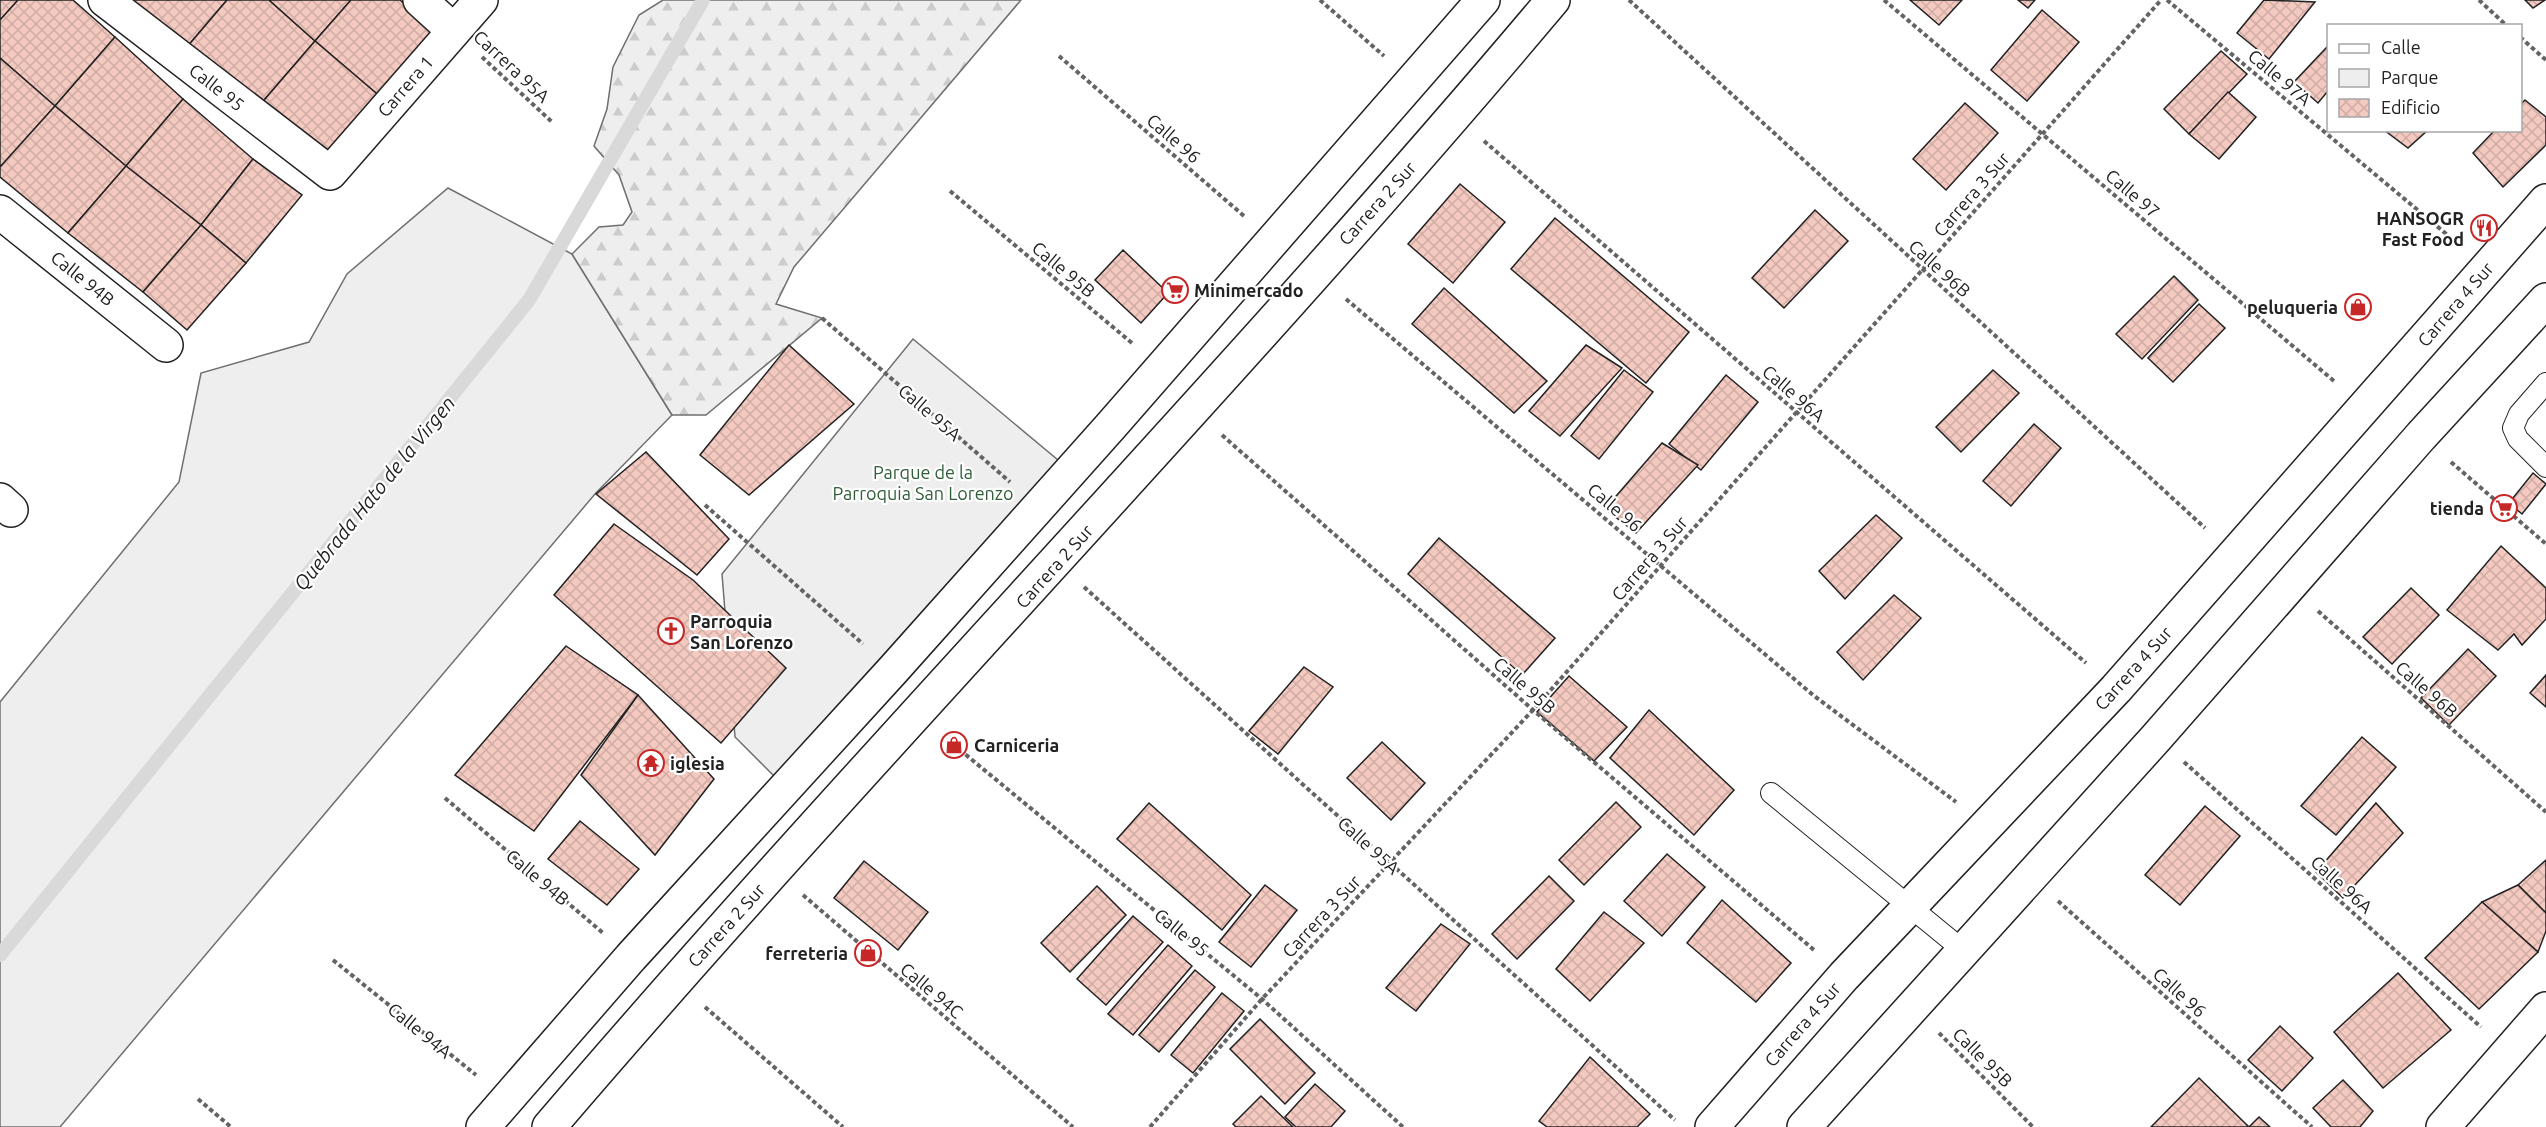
<svg xmlns="http://www.w3.org/2000/svg" width="2546" height="1127" viewBox="0 0 2546 1127" font-family="Ubuntu,sans-serif">
	<defs>
		<pattern id="forest-firs" width="22" height="20" patternUnits="userSpaceOnUse" patternTransform="scale(1.5)"><rect width="22" height="20" fill="#eee"/><path d="M5 1l3.5 6h-7zM16 11l3.5 6h-7z" fill="#ccc"/></pattern>
		<pattern id="building-cross-hatch" width="8" height="8" patternUnits="userSpaceOnUse" patternTransform="scale(1.5)"><rect width="8" height="8" fill="#f3c9c0"/><path d="M0 0l8 8M0 8l8-8" fill="none" stroke="#d0aca5"/></pattern>
	</defs>
	<rect width="100%" height="100%" fill="#fff"/>
	<!-- green -->
	<g fill="#eee" stroke="#6f6f6f" stroke-width="1.5">
		<polygon points="448,188 572,254 672,415 595,494 60,1127 0,1127 0,702 179,482 201,373 309,342 347,274"/>
		<polygon points="913,339 1070,470 777,779 735,737 722,574"/>
	</g>
	<!-- forest -->
	<polygon fill="url(#forest-firs)" stroke="#6f6f6f" stroke-width="1.5" points="663,0 1021,0 794,267 776,304 822,318 706,415 672,415 572,254 599,227 623,225 632,212 619,175 594,146 607,109 613,67 639,15"/>
	<g fill="none" stroke-linecap="round" stroke-linejoin="round">
		<!-- stream -->
		<polyline stroke="#d9d9d9" stroke-width="14" points="0,955 529,300 703,0"/>
	</g>
	<!-- building -->
	<g fill="url(#building-cross-hatch)" stroke="#222" stroke-width="1.5">
		<polygon points="0,0 18,0 0,20"/>
		<polygon points="18,0 73,0 115,37 55,106 0,58 0,20"/>
		<polygon points="131,0 227,0 187,47"/>
		<polygon points="227,0 269,0 315,41 259,106 187,47"/>
		<polygon points="269,0 351,0 315,41"/>
		<polygon points="351,0 400,0 440,36 383,99 315,41"/>
		<polygon points="1910,0 1962,0 1939,25"/>
		<polygon points="2018,0 2035,0 2028,8"/>
		<polygon points="2264,0 2315,2 2269,59 2237,33"/>
		<polygon points="2525,0 2545,0 2533,8"/>
		<polygon points="2042,10 2079,42 2027,101 1991,70"/>
		<polygon points="115,37 183,99 126,166 55,106"/>
		<polygon points="315,41 383,99 327,163 259,106"/>
		<polygon points="2328,46 2328,91 2318,103 2294,82"/>
		<polygon points="2221,51 2247,74 2189,134 2164,109"/>
		<polygon points="0,58 55,106 0,167"/>
		<polygon points="2228,92 2256,117 2219,159 2189,134"/>
		<polygon points="183,99 253,159 201,225 126,166"/>
		<polygon points="2525,100 2546,117 2546,145 2503,187 2473,153 2495,130 2520,130 2520,105"/>
		<polygon points="1965,103 1998,133 1946,190 1913,159"/>
		<polygon points="55,106 126,166 68,233 0,177 0,167"/>
		<polygon points="2384,130 2428,130 2408,148"/>
		<polygon points="253,159 302,195 246,263 201,225"/>
		<polygon points="126,166 201,225 143,292 68,233"/>
		<polygon points="1460,184 1505,222 1453,283 1408,244"/>
		<polygon points="1815,210 1848,241 1784,308 1752,278"/>
		<polygon points="1555,218 1689,332 1646,383 1511,269"/>
		<polygon points="201,225 246,263 187,330 143,292"/>
		<polygon points="1123,250 1168,293 1141,323 1095,280"/>
		<polygon points="2174,276 2198,300 2142,359 2116,334"/>
		<polygon points="1444,288 1547,381 1514,413 1412,324"/>
		<polygon points="2199,304 2225,328 2173,382 2148,358"/>
		<polygon points="789,345 854,404 749,495 700,455"/>
		<polygon points="1586,345 1622,368 1560,436 1529,411"/>
		<polygon points="1624,370 1653,392 1599,459 1571,436"/>
		<polygon points="1993,370 2019,393 1961,452 1936,427"/>
		<polygon points="1726,375 1758,402 1701,470 1669,444"/>
		<polygon points="2034,424 2061,448 2011,506 1983,481"/>
		<polygon points="1662,443 1698,465 1636,533 1605,509"/>
		<polygon points="646,452 729,539 697,575 596,494"/>
		<polygon points="2533,473 2546,484 2522,514 2509,503"/>
		<polygon points="1876,515 1902,538 1845,599 1819,571"/>
		<polygon points="614,524 693,580 786,668 721,743 554,595"/>
		<polygon points="1439,538 1555,638 1522,675 1408,574"/>
		<polygon points="2501,546 2546,588 2546,619 2522,645 2514,634 2498,650 2447,610"/>
		<polygon points="2411,588 2439,615 2392,664 2363,637"/>
		<polygon points="1894,595 1921,618 1863,680 1837,652"/>
		<polygon points="566,646 638,695 534,831 455,775"/>
		<polygon points="2468,649 2496,676 2449,725 2421,698"/>
		<polygon points="1304,667 1333,687 1278,754 1249,731"/>
		<polygon points="2546,675 2546,707 2530,693"/>
		<polygon points="1569,676 1627,727 1594,761 1537,712"/>
		<polygon points="638,695 714,779 655,855 581,775"/>
		<polygon points="1649,710 1734,790 1694,835 1610,758"/>
		<polygon points="2362,737 2396,767 2336,835 2301,806"/>
		<polygon points="1382,742 1425,783 1391,820 1347,778"/>
		<polygon points="1616,802 1641,827 1584,885 1559,860"/>
		<polygon points="1149,803 1251,895 1222,930 1117,839"/>
		<polygon points="2376,803 2403,833 2343,898 2316,872"/>
		<polygon points="2205,806 2240,836 2180,905 2145,875"/>
		<polygon points="580,821 639,869 607,905 548,859"/>
		<polygon points="1667,854 1705,887 1662,936 1624,901"/>
		<polygon points="2546,860 2546,913 2518,885"/>
		<polygon points="864,861 928,912 898,950 834,898"/>
		<polygon points="1549,876 1574,901 1517,959 1492,934"/>
		<polygon points="1265,885 1297,910 1251,967 1219,942"/>
		<polygon points="2518,885 2546,913 2546,931 2538,952 2482,902"/>
		<polygon points="1097,886 1126,915 1070,972 1041,943"/>
		<polygon points="1722,900 1791,963 1756,1002 1687,943"/>
		<polygon points="2482,902 2538,952 2479,1009 2425,958"/>
		<polygon points="1604,912 1644,943 1590,1001 1556,969"/>
		<polygon points="1133,916 1163,942 1106,1005 1077,979"/>
		<polygon points="1441,924 1470,944 1416,1011 1386,988"/>
		<polygon points="1168,945 1192,966 1133,1035 1108,1014"/>
		<polygon points="1195,970 1215,987 1159,1052 1139,1035"/>
		<polygon points="2398,973 2451,1030 2383,1088 2334,1032"/>
		<polygon points="1222,993 1244,1011 1193,1073 1171,1055"/>
		<polygon points="1260,1019 1315,1073 1285,1104 1230,1049"/>
		<polygon points="2280,1026 2313,1058 2282,1091 2248,1060"/>
		<polygon points="1590,1057 1650,1114 1637,1127 1547,1127 1539,1121"/>
		<polygon points="2199,1078 2249,1127 2151,1127"/>
		<polygon points="2343,1080 2373,1111 2360,1127 2331,1127 2313,1108"/>
		<polygon points="1315,1084 1345,1111 1331,1127 1296,1127 1285,1117"/>
		<polygon points="1261,1096 1293,1127 1236,1127 1233,1124"/>
		<polygon points="2259,1117 2270,1127 2249,1127"/>
	</g>
	<g fill="none" stroke-linecap="round" stroke-linejoin="round">
		<defs>
			<g id="service">
				<polyline points="2546,383 2519,414 2513,428 2518,439 2546,467"/>
				<polyline points="1771,793 1964,951"/>
			</g>
			<g id="minor">
				<polyline points="105,0 330,173 481,0"/>
				<polyline points="420,0 453,30"/>
				<polyline points="0,212 166,345"/>
				<polyline points="0,500 11,510"/>
				<polyline points="1712,1127 1844,976 2116,689 2546,201"/>
				<polyline points="1804,1127 2156,738 2421,436 2546,300"/>
				<polyline points="2443,1127 2546,1009"/>
			</g>
			<g id="tertiary">
				<polyline points="483,1127 631,957 893,670 1110,427 1483,0"/>
				<path d="M549,1127C876,745 1229,385 1553,0"/>
			</g>
		</defs>
		<!-- service casing -->
		<use href="#service" stroke="#222" stroke-width="22"/>
		<!-- minor casing -->
		<use href="#minor" stroke="#222" stroke-width="36"/>
		<!-- tertiary casing -->
		<use href="#tertiary" stroke="#222" stroke-width="36"/>
		<!-- path -->
		<g stroke="#646464" stroke-width="4" stroke-dasharray="4.5 3" stroke-linecap="butt">
			<polyline points="1320,0 1384,56"/>
			<polyline points="1629,0 2205,528"/>
			<polyline points="1884,0 2334,381"/>
			<polyline points="2167,0 2457,243"/>
			<polyline points="2479,0 2507,26"/>
			<polyline points="2520,37 2546,60"/>
			<polyline points="1059,56 1244,216"/>
			<polyline points="482,57 552,122"/>
			<polyline points="1484,141 2086,663"/>
			<polyline points="950,191 1132,343"/>
			<polyline points="1346,299 1813,695 1956,802"/>
			<polyline points="822,318 1010,482"/>
			<polyline points="1222,435 1533,710 1814,950"/>
			<polyline points="2451,462 2546,544"/>
			<polyline points="705,505 863,644"/>
			<polyline points="1084,587 1675,1120"/>
			<polyline points="2318,611 2546,812"/>
			<polyline points="954,745 1262,999 1403,1127"/>
			<polyline points="2184,762 2481,1027"/>
			<polyline points="445,798 603,933"/>
			<polyline points="803,895 1073,1127"/>
			<polyline points="2058,901 2312,1127"/>
			<polyline points="333,960 476,1075"/>
			<polyline points="705,1007 843,1127"/>
			<polyline points="1939,1033 2033,1127"/>
			<polyline points="198,1099 231,1127"/>
			<polyline points="1150,1127 1262,999 1533,710 2161,0"/>
		</g>
		<!-- service -->
		<use href="#service" stroke="#fff" stroke-width="20"/>
		<!-- minor -->
		<use href="#minor" stroke="#fff" stroke-width="33"/>
		<!-- tertiary -->
		<use href="#tertiary" stroke="#fff" stroke-width="33"/>
	</g>
	<!-- icons -->
	<defs>
		<symbol id="restaurant-ring" viewBox="-11 -11 22 22"><circle r="9.5" fill="#fff" stroke="#c62828" stroke-width="1.5"/><path d="M-5-6h1v4h1v-4h1v4h1v-4h1v5L-1.5 .5V6h-2V.5L-5-1ZM5-6V6H3V1.5H1.5Q1.5-4 5-6Z" fill="#c62828"/></symbol>
		<symbol id="supermarket-ring" viewBox="-11 -11 22 22"><circle r="9.5" fill="#fff" stroke="#c62828" stroke-width="1.5"/><path d="M-6-5.5h2.5l.6 2H6L4.5 2H-2.5L-4.4-4H-6ZM-1.5 3.2a1.3 1.3 0 1 0 .1 0ZM3 3.2a1.3 1.3 0 1 0 .1 0Z" fill="#c62828"/></symbol>
		<symbol id="shop-ring" viewBox="-11 -11 22 22"><circle r="9.5" fill="#fff" stroke="#c62828" stroke-width="1.5"/><path d="M-5-2.5h2.3a2.7 3.5 0 0 1 5.4 0H5L5.5 6h-11ZM-1.5-2.5h3a1.5 2.3 0 0 0-3 0Z" fill="#c62828"/></symbol>
		<symbol id="church-ring" viewBox="-11 -11 22 22"><circle r="9.5" fill="#fff" stroke="#c62828" stroke-width="1.5"/><path d="M-1.2-6h2.4v3.5h3.3v2.4h-3.3V6h-2.4V-.1h-3.3v-2.4h3.3Z" fill="#c62828"/></symbol>
		<symbol id="temple-ring" viewBox="-11 -11 22 22"><circle r="9.5" fill="#fff" stroke="#c62828" stroke-width="1.5"/><path d="M0-6L5-2H3V0L6.5 2.5H4V6H1.5V3h-3V6H-4V2.5H-6.5L-3 0V-2H-5Z" fill="#c62828"/></symbol>
	</defs>
	<g fill-rule="evenodd">
		<use href="#restaurant-ring" x="2469" y="213" width="30" height="30"/>
		<use href="#supermarket-ring" x="1160" y="275" width="30" height="30"/>
		<use href="#shop-ring" x="2343" y="292" width="30" height="30"/>
		<use href="#supermarket-ring" x="2489" y="493" width="30" height="30"/>
		<use href="#church-ring" x="656" y="616" width="30" height="30"/>
		<use href="#shop-ring" x="939" y="730" width="30" height="30"/>
		<use href="#temple-ring" x="636" y="748" width="30" height="30"/>
		<use href="#shop-ring" x="853" y="938" width="30" height="30"/>
	</g>
	<g text-anchor="middle" dominant-baseline="central" stroke-width="4.5" stroke-linejoin="round" paint-order="stroke">
		<!-- street labels -->
		<g font-size="18" fill="#222" stroke="#fff">
			<text transform="translate(512 66) rotate(43)">Carrera 95A</text>
			<text transform="translate(2280 77) rotate(40)">Calle 97A</text>
			<text transform="translate(405 86) rotate(-49)">Carrera 1</text>
			<text transform="translate(217 87) rotate(38)">Calle 95</text>
			<text transform="translate(1174 138) rotate(41)">Calle 96</text>
			<text transform="translate(2133 193) rotate(40)">Calle 97</text>
			<text transform="translate(1971 194) rotate(-49)">Carrera 3 Sur</text>
			<text transform="translate(1377 203) rotate(-48)">Carrera 2 Sur</text>
			<text transform="translate(1940 268) rotate(42)">Calle 96B</text>
			<text transform="translate(1064 269) rotate(40)">Calle 95B</text>
			<text transform="translate(83 278) rotate(39)">Calle 94B</text>
			<text transform="translate(2455 304) rotate(-49)">Carrera 4 Sur</text>
			<text transform="translate(1794 393) rotate(41)">Calle 96A</text>
			<text transform="translate(930 412) rotate(41)">Calle 95A</text>
			<text transform="translate(1615 507) rotate(40)">Calle 96</text>
			<text transform="translate(1649 558) rotate(-49)">Carrera 3 Sur</text>
			<text transform="translate(1054 566) rotate(-48)">Carrera 2 Sur</text>
			<text transform="translate(2133 668) rotate(-48)">Carrera 4 Sur</text>
			<text transform="translate(1525 685) rotate(41)">Calle 95B</text>
			<text transform="translate(2427 689) rotate(41)">Calle 96B</text>
			<text transform="translate(1369 845) rotate(42)">Calle 95A</text>
			<text transform="translate(538 877) rotate(40)">Calle 94B</text>
			<text transform="translate(2342 884) rotate(42)">Calle 96A</text>
			<text transform="translate(1321 916) rotate(-47)">Carrera 3 Sur</text>
			<text transform="translate(726 925) rotate(-48)">Carrera 2 Sur</text>
			<text transform="translate(1182 932) rotate(39)">Calle 95</text>
			<text transform="translate(932 990) rotate(40)">Calle 94C</text>
			<text transform="translate(2180 992) rotate(42)">Calle 96</text>
			<text transform="translate(1802 1024) rotate(-49)">Carrera 4 Sur</text>
			<text transform="translate(420 1030) rotate(39)">Calle 94A</text>
			<text transform="translate(1983 1057) rotate(45)">Calle 95B</text>
		</g>
		<!-- poi labels -->
		<g font-size="18" font-weight="bold" fill="#222" stroke="#fff" text-anchor="end">
			<text x="2464" y="218">HANSOGR<tspan x="2464" dy="21">Fast Food</tspan></text>
			<text x="1194" y="290" text-anchor="start">Minimercado</text>
			<text x="2338" y="307">peluqueria</text>
			<text x="2484" y="508">tienda</text>
			<text x="690" y="621" text-anchor="start">Parroquia<tspan x="690" dy="21">San Lorenzo</tspan></text>
			<text x="974" y="745" text-anchor="start">Carniceria</text>
			<text x="670" y="763" text-anchor="start">iglesia</text>
			<text x="848" y="953">ferreteria</text>
		</g>
		<!-- park labels -->
		<g font-size="18" fill="#2f5e38" stroke="#fff">
			<text x="923" y="472">Parque de la<tspan x="923" dy="21">Parroquia San Lorenzo</tspan></text>
		</g>
		<!-- water labels -->
		<g font-size="20" font-style="italic" fill="#222" stroke="#fff">
			<text transform="translate(374 493) rotate(-51)">Quebrada Hato de la Virgen</text>
		</g>
	</g>
	<!-- legend -->
	<rect x="2327" y="24" width="195" height="108" fill="#ffffff" stroke="#a7a7a7" stroke-width="1.5"/>
	<rect x="2339" y="44" width="30" height="9" fill="#ffffff" stroke="#a7a7a7" stroke-width="1.5"/>
	<text x="2381" y="54" font-size="18" fill="#222222">Calle</text>
	<rect x="2339" y="69" width="30" height="18" fill="#eeeeee" stroke="#a7a7a7" stroke-width="1.5"/>
	<text x="2381" y="84" font-size="18" fill="#222222">Parque</text>
	<rect x="2339" y="99" width="30" height="18" fill="url(#building-cross-hatch)" stroke="#a7a7a7" stroke-width="1.5"/>
	<text x="2381" y="114" font-size="18" fill="#222222">Edificio</text>
</svg>
